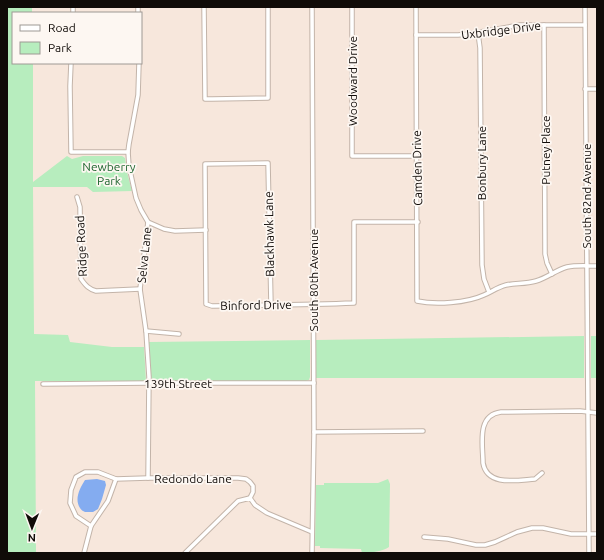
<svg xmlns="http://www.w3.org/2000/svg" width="604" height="560" viewBox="0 0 604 560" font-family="Ubuntu,sans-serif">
	<rect width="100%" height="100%" fill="#f7e7dc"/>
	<!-- green -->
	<g fill="#b7edbe">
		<polygon points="7,7 32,7 32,13 13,13 13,63 33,63 33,182 67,156 72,159 83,156 122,156 125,158 127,172 132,191 93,192 87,187 33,187 34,334 68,335 70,342 112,347 144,347 146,381 35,381 36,553 7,553"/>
		<polygon points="584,336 584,378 316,378 316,340"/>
		<rect x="591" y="336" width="6" height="42"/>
		<polygon points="310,340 310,377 309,380 306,381 154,381 151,377 149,342"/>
		<path d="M388,479L390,484L389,547C383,551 371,553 362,553L361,549L320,548V546H315L316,485H324V483H378Z"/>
	</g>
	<!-- water -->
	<path fill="#84acf0" d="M97,479L105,481L106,485L102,499L98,509L93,512H85C83,511 81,510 80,508C74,499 80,488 85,480Z"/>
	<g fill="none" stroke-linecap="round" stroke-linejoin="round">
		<defs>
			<g id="minor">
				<polyline points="138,7 138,13"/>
				<polyline points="204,7 205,99 212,99 268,98 268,7"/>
				<polyline points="352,7 352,156 417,156"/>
				<path d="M416,7L417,301C435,305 467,303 484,295C491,292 498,287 506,285C516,283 526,284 536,281C547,278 556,270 567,267C576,265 587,266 597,266"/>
				<polyline points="585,7 589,553"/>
				<polyline points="73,13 73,7"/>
				<polyline points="544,25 545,254 547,263 552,274"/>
				<polyline points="478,33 480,48 482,265 484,279 489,292"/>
				<polyline points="416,35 458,35 469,34 520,25 585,25"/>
				<polyline points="71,63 70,86 71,152 128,152"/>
				<polyline points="139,63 138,95 129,144 128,152 129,166 136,198 141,210 148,222 140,289 146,331 149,377 148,478"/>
				<polyline points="585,89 597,89"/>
				<path d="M77,197L80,207L81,279C86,286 89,289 96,291L140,289"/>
				<polyline points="148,222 164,229 175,231 206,230"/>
				<path d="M271,305L268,163L205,164L206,304L212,306C259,305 306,305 354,303V222H418"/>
				<polyline points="146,331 179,334"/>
				<polyline points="43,384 149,383 314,383"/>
				<polyline points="314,432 423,431"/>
				<path d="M542,473L535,479C518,480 487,487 483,463C483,445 476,415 501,412L580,411L597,413"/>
				<polyline points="91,526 108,501 116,479"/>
				<polyline points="424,537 448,539 476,545 485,545 495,542 517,532 532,528 543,528 571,534 597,534"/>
				<polyline points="84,553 91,526 76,516 70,503 71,490 76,477 85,472 98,472 116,479 148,478 238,478 246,479 250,482 253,486 253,492 250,498"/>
				<polyline points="185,553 238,501 250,498 255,505 267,513 312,532"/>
				<polyline points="312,553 314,432 312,7"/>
			</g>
		</defs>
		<!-- minor casing -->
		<use href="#minor" stroke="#c3b4a9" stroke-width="5.5"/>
		<!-- minor -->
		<use href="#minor" stroke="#fff" stroke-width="3.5"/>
	</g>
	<g text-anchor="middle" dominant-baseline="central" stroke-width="3.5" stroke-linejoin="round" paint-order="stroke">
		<!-- street labels -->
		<g font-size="12" fill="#100b08" stroke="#fdf7f2">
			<text transform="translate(501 30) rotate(-7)">Uxbridge Drive</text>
			<text transform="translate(352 81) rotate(-90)">Woodward Drive</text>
			<text transform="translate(545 150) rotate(-90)">Putney Place</text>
			<text transform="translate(481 163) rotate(-90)">Bonbury Lane</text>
			<text transform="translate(417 168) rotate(-91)">Camden Drive</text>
			<text transform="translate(586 196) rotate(-90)">South 82nd Avenue</text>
			<text transform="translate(269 234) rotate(-91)">Blackhawk Lane</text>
			<text transform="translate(81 246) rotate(-93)">Ridge Road</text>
			<text transform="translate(144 255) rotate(-84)">Selva Lane</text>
			<text transform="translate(313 280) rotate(-90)">South 80th Avenue</text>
			<text transform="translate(256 305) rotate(-1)">Binford Drive</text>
			<text x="178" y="383">139th Street</text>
			<text x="193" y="478">Redondo Lane</text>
		</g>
		<!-- park labels -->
		<g font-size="12" fill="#1f6630" stroke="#fdf7f2">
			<text x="109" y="166">Newberry<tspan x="109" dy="14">Park</tspan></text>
		</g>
	</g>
	<!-- border -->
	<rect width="604" height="560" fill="none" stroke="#100b08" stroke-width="16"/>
	<!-- legend -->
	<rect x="12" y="12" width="130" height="52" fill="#fdf7f2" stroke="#9e9994"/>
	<rect x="20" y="25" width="20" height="6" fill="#ffffff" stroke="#9e9994"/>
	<text x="48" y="32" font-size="12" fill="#100b08">Road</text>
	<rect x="20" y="42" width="20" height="12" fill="#b7edbe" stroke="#9e9994"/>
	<text x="48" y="52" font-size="12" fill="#100b08">Park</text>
	<!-- north arrow -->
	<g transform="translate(32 528) rotate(181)" stroke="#fdf7f2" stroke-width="3" paint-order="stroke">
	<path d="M0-3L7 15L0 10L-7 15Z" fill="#100b08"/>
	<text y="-6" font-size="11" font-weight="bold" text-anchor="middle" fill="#100b08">N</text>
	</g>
</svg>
